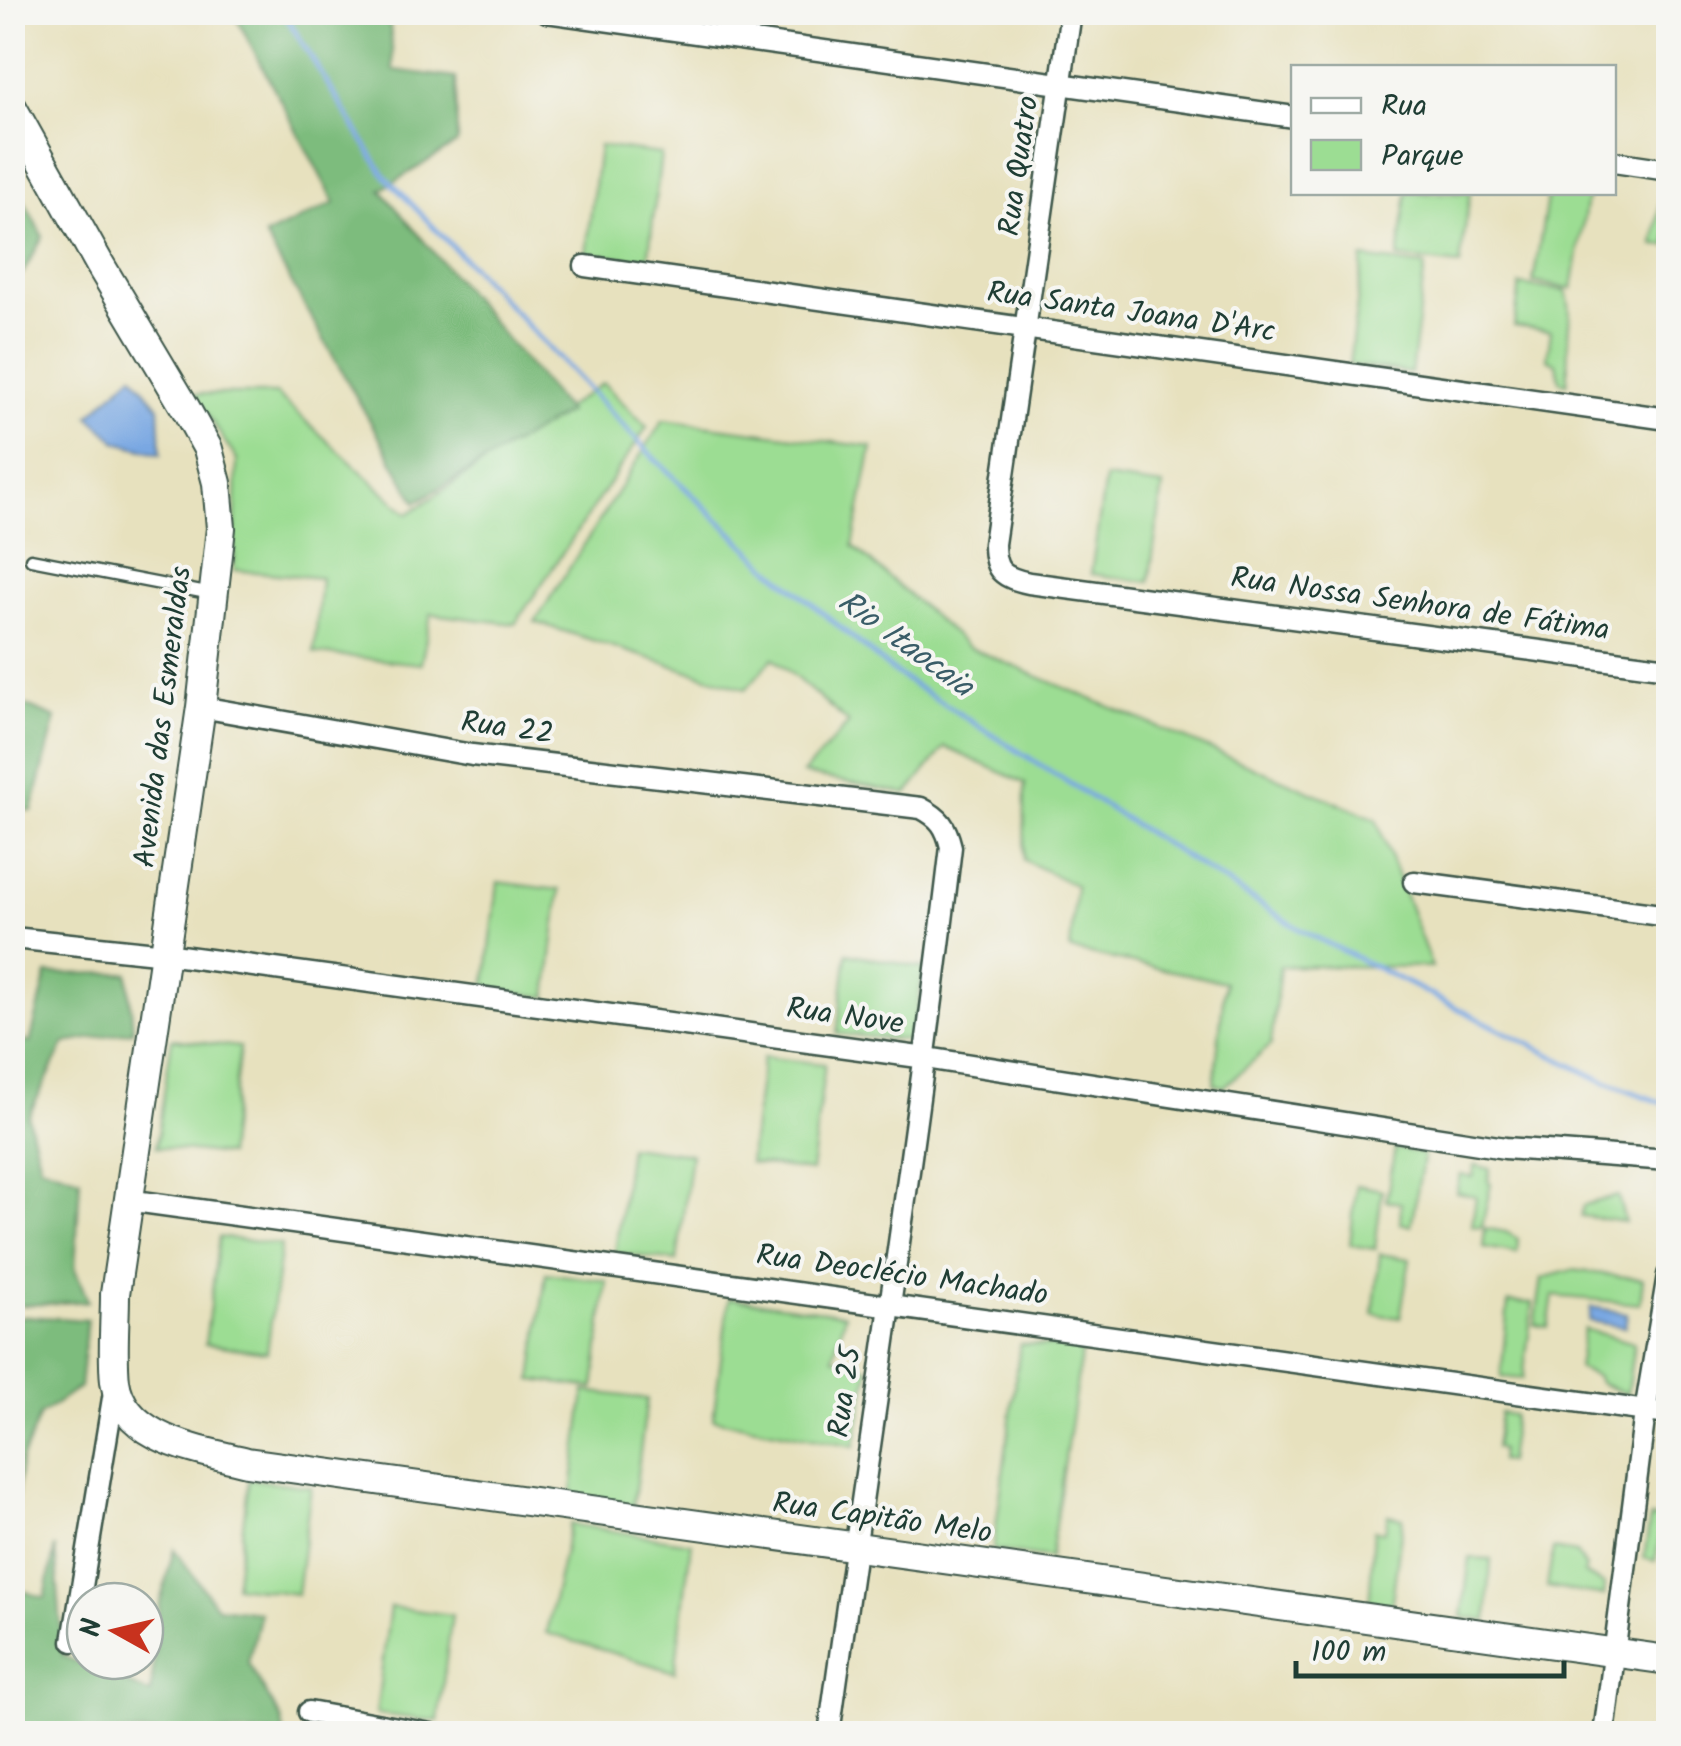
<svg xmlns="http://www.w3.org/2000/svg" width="1681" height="1746" viewBox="0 0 1681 1746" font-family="Kalam,sans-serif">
	<rect width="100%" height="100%" fill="#f6f6f2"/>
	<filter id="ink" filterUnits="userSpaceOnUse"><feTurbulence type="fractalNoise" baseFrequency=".01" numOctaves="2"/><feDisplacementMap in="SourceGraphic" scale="20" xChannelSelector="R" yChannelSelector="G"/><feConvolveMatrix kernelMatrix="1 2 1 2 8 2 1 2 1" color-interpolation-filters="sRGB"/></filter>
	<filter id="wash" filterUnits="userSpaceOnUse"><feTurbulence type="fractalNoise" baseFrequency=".0048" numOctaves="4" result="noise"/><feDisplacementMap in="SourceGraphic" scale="40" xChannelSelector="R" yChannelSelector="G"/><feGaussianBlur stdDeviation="2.25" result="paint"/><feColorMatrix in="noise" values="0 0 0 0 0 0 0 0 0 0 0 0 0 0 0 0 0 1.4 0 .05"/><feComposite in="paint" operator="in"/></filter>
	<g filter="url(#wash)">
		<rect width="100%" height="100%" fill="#e7e1be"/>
		<!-- green -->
		<g fill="#9cdd93" stroke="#5e8d64" stroke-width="2.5">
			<polygon points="599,146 661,154 648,261 586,253"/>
			<polygon points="1407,193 1470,193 1460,265 1398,258"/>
			<polygon points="1548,193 1588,193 1572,289 1533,282"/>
			<polygon points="1661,197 1668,198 1668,246 1654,245"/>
			<polygon points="1363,258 1425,266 1411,373 1349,365"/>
			<path d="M1520,285L1566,291C1573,317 1568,318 1568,341C1567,356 1569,368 1567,383L1560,382L1556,363L1547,359L1551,331L1514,326Z"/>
			<polygon points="603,383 647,427 515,624 431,614 421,664 314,653 321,578 234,570 237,460 194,394 276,394 408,514"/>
			<polygon points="663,420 872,447 853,546 968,647 1376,819 1432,967 1280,966 1271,1045 1224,1087 1214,1084 1225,982 1070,950 1076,886 1024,860 1025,783 945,747 907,794 803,774 849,723 773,658 746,689 535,622"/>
			<polygon points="1105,478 1163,486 1149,582 1091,574"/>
			<polygon points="498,882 560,890 547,997 485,989"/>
			<polygon points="847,953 924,968 912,1041 837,1034"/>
			<polygon points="172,1039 240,1047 227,1155 156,1147"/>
			<polygon points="763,1057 825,1064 811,1171 749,1163"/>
			<polygon points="629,1146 691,1154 677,1261 615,1253"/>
			<polygon points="1395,1148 1424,1154 1411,1226 1400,1223 1401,1203 1386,1201"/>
			<polygon points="1475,1165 1490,1169 1488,1182 1491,1184 1482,1227 1472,1226 1476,1196 1456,1193 1460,1175 1473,1177"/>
			<polygon points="1356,1185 1382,1190 1375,1249 1350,1245"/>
			<polygon points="1618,1196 1625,1222 1581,1216 1583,1205"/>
			<polygon points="1485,1228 1506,1232 1518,1239 1517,1253 1483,1247"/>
			<polygon points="219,1237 281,1245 267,1352 205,1344"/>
			<polygon points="1380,1254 1410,1259 1400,1318 1373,1314"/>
			<polygon points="1572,1270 1643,1279 1640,1304 1553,1296 1548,1327 1535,1325 1542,1278"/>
			<polygon points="546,1273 607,1281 594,1388 532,1380"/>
			<polygon points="729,1298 845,1314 833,1357 869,1368 855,1446 713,1419"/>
			<polygon points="1508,1302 1533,1303 1523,1379 1501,1377"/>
			<polygon points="1584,1329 1634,1343 1627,1394 1599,1383 1597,1377 1578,1368"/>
			<polygon points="1020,1344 1082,1348 1050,1558 993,1550"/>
			<polygon points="585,1391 647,1399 633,1506 571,1498"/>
			<polygon points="1500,1413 1514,1415 1508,1462 1500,1461 1501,1450 1495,1448"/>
			<polygon points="249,1479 311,1487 297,1594 235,1586"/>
			<polygon points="1388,1515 1403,1518 1391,1609 1369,1606 1374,1530 1385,1531"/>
			<polygon points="1650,1518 1668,1520 1668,1541 1660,1539 1655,1561 1644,1558"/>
			<polygon points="570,1524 691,1543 675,1672 546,1633"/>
			<polygon points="1553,1549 1576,1553 1586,1567 1584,1574 1605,1585 1604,1596 1547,1587"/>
			<polygon points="1470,1558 1491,1559 1487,1621 1462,1617"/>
			<polygon points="390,1607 452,1615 438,1721 376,1714"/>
		</g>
		<!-- forest -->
		<g fill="#7dbc7d" stroke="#4e7c58" stroke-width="2.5">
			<polygon points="361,13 389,16 394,70 456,78 457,143 381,190 568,412 416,502 265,236 335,203 234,13"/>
			<polygon points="13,180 43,237 23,273 13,280"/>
			<polygon points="12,700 56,718 32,811 13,809"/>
			<polygon points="128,973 133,1031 65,1043 28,1117 40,1165 80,1178 75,1269 88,1301 14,1306 13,1034 30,1043 47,974"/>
			<polygon points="24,1316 87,1320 80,1387 40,1415 21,1460 13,1533 13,1319"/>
			<polygon points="55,1547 63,1656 151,1694 159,1606 174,1549 217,1607 260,1612 248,1663 282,1721 284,1733 13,1733 13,1588 45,1598"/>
		</g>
		<!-- water -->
		<g fill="#79a7e2" stroke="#4c728b" stroke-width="2.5">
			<polygon points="133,374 159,407 161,454 117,442 89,416"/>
			<polygon points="1591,1307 1627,1313 1625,1327 1589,1321"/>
		</g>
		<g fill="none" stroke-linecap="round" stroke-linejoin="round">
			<!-- stream -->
			<polyline stroke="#79a7e2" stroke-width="5" points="283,12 385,176 656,460 769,568 895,673 1301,930 1603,1081 1668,1105"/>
		</g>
	</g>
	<g filter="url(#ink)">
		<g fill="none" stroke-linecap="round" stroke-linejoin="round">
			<defs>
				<polyline id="service" points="31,559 212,594"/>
				<g id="minor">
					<polyline points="547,12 1294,117"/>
					<path d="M1071,12L994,544C994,572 1003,577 1029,583L1668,668"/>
					<polyline points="1614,162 1668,170"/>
					<polyline points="585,266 1668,419"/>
					<path d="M201,707L472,755L921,808C940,818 946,826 951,847C916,1143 870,1438 829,1734"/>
					<polyline points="1414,882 1668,916"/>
					<polyline points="13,938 166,954 926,1058 1505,1148 1668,1160"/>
					<polyline points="127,1200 1668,1414"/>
					<polyline points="73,1641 115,1386"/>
					<polyline points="309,1712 431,1734"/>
					<polyline points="1604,1734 1645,1412 1668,1275"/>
				</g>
				<path id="secondary" d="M12,107L99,263L186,409L208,449L217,483L221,528L201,707L115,1294C115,1322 112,1353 115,1381C123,1440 200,1450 247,1462L1668,1660"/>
			</defs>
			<!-- service casing -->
			<use href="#service" stroke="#3d5649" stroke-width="15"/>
			<!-- minor casing -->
			<use href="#minor" stroke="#3d5649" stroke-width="25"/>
			<!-- secondary casing -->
			<use href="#secondary" stroke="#3d5649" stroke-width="32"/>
			<!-- service -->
			<use href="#service" stroke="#fff" stroke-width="10"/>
			<!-- minor -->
			<use href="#minor" stroke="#fff" stroke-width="20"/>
			<!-- secondary -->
			<use href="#secondary" stroke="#fff" stroke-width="28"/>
		</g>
	</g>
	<g text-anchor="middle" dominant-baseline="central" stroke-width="8" stroke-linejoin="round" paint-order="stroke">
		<!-- street labels -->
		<g font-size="30" fill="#1f3d34" stroke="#f6f6f2">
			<text transform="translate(1020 166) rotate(-82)">Rua Quatro</text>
			<text transform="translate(1131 313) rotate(8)">Rua Santa Joana D'Arc</text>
			<text transform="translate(1420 605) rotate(8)">Rua Nossa Senhora de Fátima</text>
			<text transform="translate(164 717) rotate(-83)">Avenida das Esmeraldas</text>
			<text transform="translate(507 729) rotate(8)">Rua 22</text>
			<text transform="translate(845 1017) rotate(8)">Rua Nove</text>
			<text transform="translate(902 1276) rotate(8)">Rua Deoclécio Machado</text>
			<text transform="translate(846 1392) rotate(-82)">Rua 25</text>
			<text transform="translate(882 1519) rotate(8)">Rua Capitão Melo</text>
		</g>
		<!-- water labels -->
		<g font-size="32" font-style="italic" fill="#3a5d68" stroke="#f6f6f2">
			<text transform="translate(905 645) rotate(36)">Rio Itaocaia</text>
		</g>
	</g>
	<!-- margin -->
	<rect width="1681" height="1746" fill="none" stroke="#f6f6f2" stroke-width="50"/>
	<!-- legend -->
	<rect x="1291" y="65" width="325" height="130" fill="#f6f6f2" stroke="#a0aca6" stroke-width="2.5"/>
	<rect x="1311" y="98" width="50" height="15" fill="#ffffff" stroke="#a0aca6" stroke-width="2.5"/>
	<text x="1381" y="115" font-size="30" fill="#1f3d34">Rua</text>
	<rect x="1311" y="140" width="50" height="30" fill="#9cdd93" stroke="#a0aca6" stroke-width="2.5"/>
	<text x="1381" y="165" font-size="30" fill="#1f3d34">Parque</text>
	<!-- north arrow -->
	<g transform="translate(115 1631) rotate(278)"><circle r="48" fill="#f6f6f2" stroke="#a0aca6" stroke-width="2.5"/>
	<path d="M0-8L18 38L0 25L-18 38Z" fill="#c8321e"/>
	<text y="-15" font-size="28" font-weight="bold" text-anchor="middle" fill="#1f3d34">N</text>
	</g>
	<!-- scale -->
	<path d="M1296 1661v15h268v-15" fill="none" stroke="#1f3d34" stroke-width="5"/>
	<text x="1311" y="1661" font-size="30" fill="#1f3d34" stroke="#f6f6f2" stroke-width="8" paint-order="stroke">100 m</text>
</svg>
